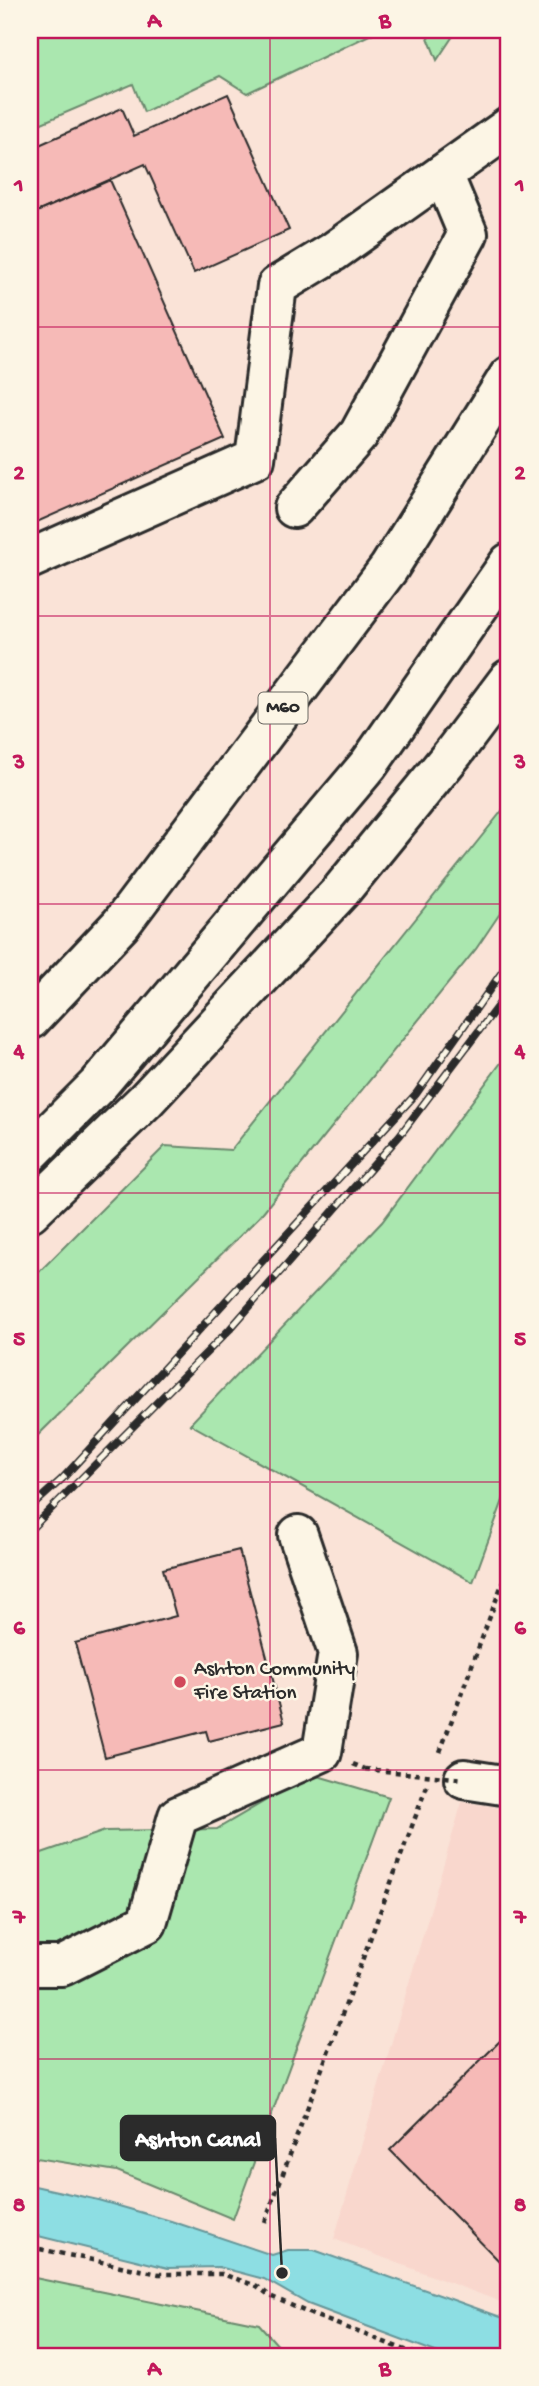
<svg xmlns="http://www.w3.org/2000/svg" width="539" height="2386" viewBox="0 0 539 2386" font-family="'Gochi Hand',sans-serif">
	<rect width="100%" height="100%" fill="#fae3d7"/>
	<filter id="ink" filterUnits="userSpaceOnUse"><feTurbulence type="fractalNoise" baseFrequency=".0143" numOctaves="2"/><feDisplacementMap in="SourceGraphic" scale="14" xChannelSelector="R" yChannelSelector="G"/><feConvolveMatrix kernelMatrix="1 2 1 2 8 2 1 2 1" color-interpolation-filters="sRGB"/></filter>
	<g filter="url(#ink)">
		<!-- built -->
		<polygon fill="#f9d7cd" points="462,1802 509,1809 509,2305 334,2239"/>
		<!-- green -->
		<g fill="#aae7af" stroke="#6a896d" stroke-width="2">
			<polygon points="30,30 380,30 247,93 220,76 144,112 133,84 30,128"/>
			<polygon points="425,30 457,30 437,60"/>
			<polygon points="509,802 509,900 476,949 259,1217 30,1443 30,1281 165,1146 231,1150"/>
			<polygon points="509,1052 509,1484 473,1582 190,1424 382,1222"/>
			<polygon points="311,1774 389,1797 233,2219 117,2171 30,2157 30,1857 105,1831 217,1829"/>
			<polygon points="30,2277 259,2324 287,2356 30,2356"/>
		</g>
		<!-- water -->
		<polygon fill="#8ddee3" stroke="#669699" stroke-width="2" points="30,2185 98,2200 171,2221 272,2255 288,2250 314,2250 509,2320 509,2356 446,2356 308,2304 264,2279 219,2267 168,2268 30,2234"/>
		<!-- building -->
		<g fill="#f6bab7" stroke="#2b2b2b" stroke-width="2">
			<polygon points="228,94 289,230 194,273 145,164 30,215 30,149 122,108 134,136"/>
			<polygon points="110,180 225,439 30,525 30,215"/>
			<polygon points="239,1550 284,1722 209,1741 206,1731 105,1757 75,1643 176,1616 163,1569"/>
			<polygon points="509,2032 509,2271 390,2150"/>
		</g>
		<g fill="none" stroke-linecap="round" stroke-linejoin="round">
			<defs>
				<g id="minor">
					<polyline points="294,508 359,434 468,234 443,174"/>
					<polyline points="30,559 255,459 277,286 333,252 509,127"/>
					<polyline points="464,1779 509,1786"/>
					<polyline points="30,1966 62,1966 147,1923 178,1816 322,1752 338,1653 298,1535"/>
				</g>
				<g id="highway">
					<polyline points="30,1020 121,924 389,568 509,376"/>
					<polyline points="30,1153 99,1084 369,764 509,563"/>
					<polyline points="30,1212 145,1101 340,892 454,752 509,679"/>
				</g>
			</defs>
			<!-- minor casing -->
			<use href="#minor" stroke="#2b2b2b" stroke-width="44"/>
			<!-- highway casing -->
			<use href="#highway" stroke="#2b2b2b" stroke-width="44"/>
			<!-- path -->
			<g stroke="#2b2b2b" stroke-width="4.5" stroke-dasharray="5 5" stroke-linecap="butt">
				<polyline points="440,1752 509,1565"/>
				<polyline points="353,1764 365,1769"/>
				<polyline points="265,2222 428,1783"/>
				<polyline points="30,2247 159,2274 222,2274 257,2286 270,2296 313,2315 421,2356"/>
			</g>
			<!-- minor -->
			<use href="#minor" stroke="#fcf5e5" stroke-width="38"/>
			<!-- highway -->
			<use href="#highway" stroke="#fcf5e5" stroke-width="38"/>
			<defs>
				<g id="rail">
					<polyline points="30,1508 62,1479 416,1094 509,962"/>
					<polyline points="30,1530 230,1329 400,1135 509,991"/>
				</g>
			</defs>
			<!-- rail casing -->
			<use href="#rail" stroke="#2b2b2b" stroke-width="8"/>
			<!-- rail -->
			<use href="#rail" stroke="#fcf5e5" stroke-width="5" stroke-dasharray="16" stroke-linecap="butt"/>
			<!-- path-bridge -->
			<polyline stroke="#2b2b2b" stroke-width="4.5" stroke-dasharray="5 5" stroke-linecap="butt" points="365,1769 464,1779"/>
		</g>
	</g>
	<!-- grid -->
	<path fill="none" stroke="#c2185b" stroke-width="2" stroke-opacity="0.55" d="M270,30V2356M30,327H509M30,616H509M30,904H509M30,1193H509M30,1482H509M30,1770H509M30,2059H509"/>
	<!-- markers -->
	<circle fill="#d1495b" stroke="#fcf5e5" stroke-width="2.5" cx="180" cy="1682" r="7"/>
	<g text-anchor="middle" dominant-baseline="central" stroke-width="5" stroke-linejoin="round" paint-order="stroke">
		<!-- shield labels -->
		<rect fill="#fcf5e5" stroke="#6a6863" stroke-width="2" x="258.5" y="692.5" width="49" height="31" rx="5"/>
		<g font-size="19" font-weight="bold" fill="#2b2b2b">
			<text x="283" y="708">M60</text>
		</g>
		<!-- poi labels -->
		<g font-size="21" fill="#2b2b2b" stroke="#fcf5e5" text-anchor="start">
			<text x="194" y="1670">Ashton Community<tspan x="194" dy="24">Fire Station</tspan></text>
		</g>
	</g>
	<!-- callouts -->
	<path fill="none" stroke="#2b2b2b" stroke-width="2.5" d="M282 2273L275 2138"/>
	<circle fill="#2b2b2b" stroke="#fcf5e5" stroke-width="2.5" cx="282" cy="2273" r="7"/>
	<rect fill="#2b2b2b" stroke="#2b2b2b" stroke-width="2.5" x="121" y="2116" width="154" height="44" rx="7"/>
	<g font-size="23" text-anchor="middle" font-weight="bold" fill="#fff">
		<text x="198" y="2146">Ashton Canal</text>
	</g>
	<!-- margin -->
	<rect width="539" height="2386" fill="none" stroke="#fcf5e5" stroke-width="77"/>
	<rect x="38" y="38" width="462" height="2310" fill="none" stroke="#c2185b" stroke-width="2.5"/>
	<g font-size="23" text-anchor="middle" font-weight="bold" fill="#c2185b">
		<text x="154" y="27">A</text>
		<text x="385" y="27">B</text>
		<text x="19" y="191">1</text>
		<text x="520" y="191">1</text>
		<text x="19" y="479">2</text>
		<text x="520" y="479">2</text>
		<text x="19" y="768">3</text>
		<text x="520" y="768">3</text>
		<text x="19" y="1057">4</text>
		<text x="520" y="1057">4</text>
		<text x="19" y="1345">5</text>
		<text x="520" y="1345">5</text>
		<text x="19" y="1634">6</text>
		<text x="520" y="1634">6</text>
		<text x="19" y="1923">7</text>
		<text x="520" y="1923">7</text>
		<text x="19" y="2211">8</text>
		<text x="520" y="2211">8</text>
		<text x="154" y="2375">A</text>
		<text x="385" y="2375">B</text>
	</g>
</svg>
